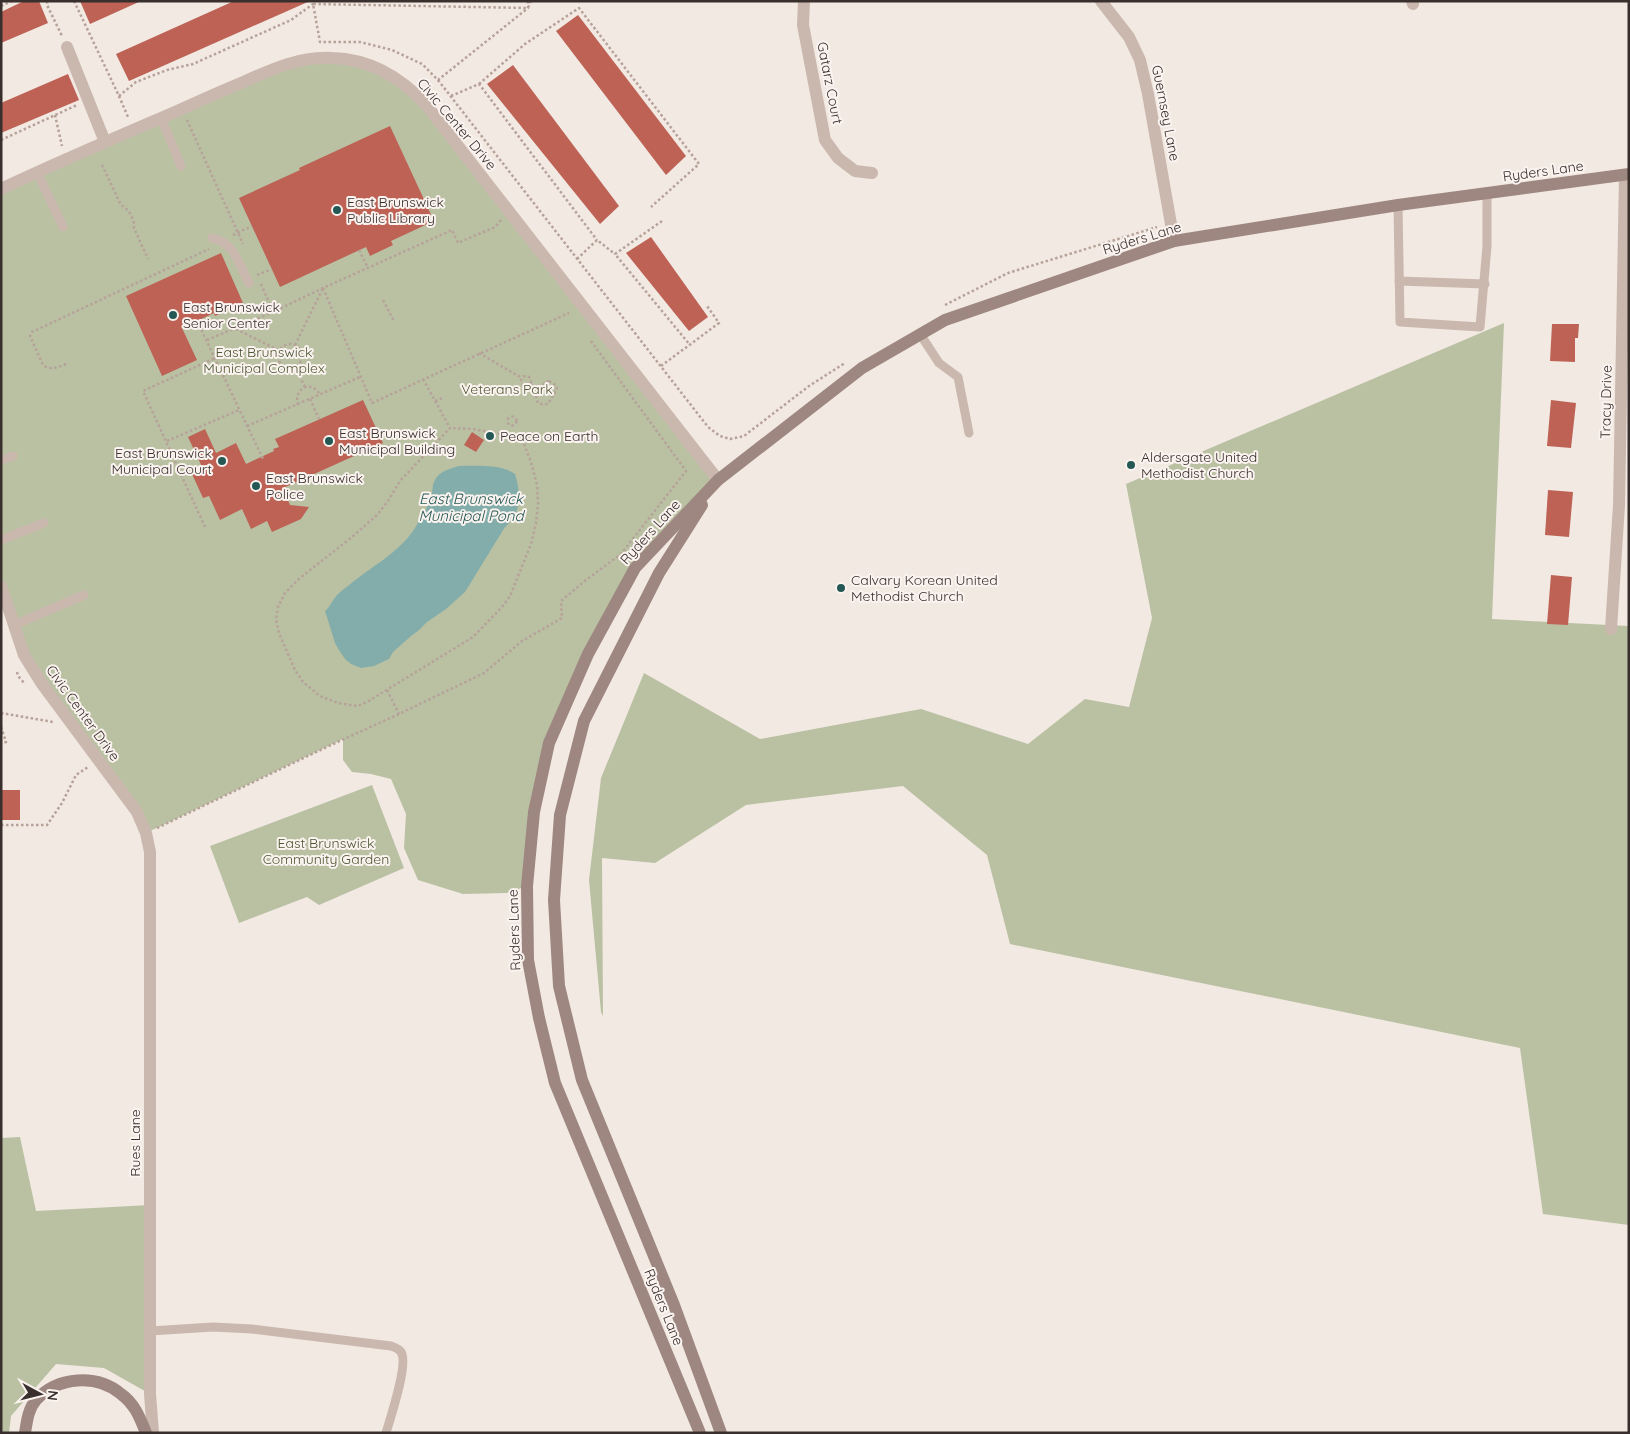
<svg xmlns="http://www.w3.org/2000/svg" width="1630" height="1434" viewBox="0 0 1630 1434" font-family="Quicksand,sans-serif">
	<rect width="100%" height="100%" fill="#f2e9e2"/>
	<!-- green -->
	<g fill="#bac1a3">
		<polygon points="331,57 405,84 718,480 635,568 549,743 527,886 507,893 463,894 418,880 404,848 406,814 391,779 371,774 352,772 343,760 343,739 146,833 42,684 1,586 1,189 279,67"/>
		<polygon points="1504,323 1492,619 1629,626 1629,1225 1543,1214 1520,1048 1010,944 987,855 903,786 746,805 655,863 602,858 603,1016 601,1012 589,880 601,778 644,673 760,739 921,709 1028,744 1085,699 1129,707 1152,618 1126,484"/>
		<polygon points="372,785 404,868 319,905 307,897 239,923 210,846"/>
		<polygon points="20,1137 36,1211 150,1205 150,1394 104,1368 56,1364 11,1416 9,1433 1,1433 1,1138"/>
	</g>
	<!-- water -->
	<path fill="#83adaa" d="M459,466C477,466 501,464 515,474C521,494 522,513 505,527L465,592L446,609L427,622L418,631L411,636L393,652L389,659L374,666L361,668L351,664L345,659L339,650L335,643L325,611C330,607 331,603 334,599C337,594 344,589 348,586C370,567 396,555 413,531C419,521 428,508 431,497C433,492 432,486 434,482C438,471 450,469 459,466Z"/>
	<!-- building -->
	<g fill="#bd6255">
		<polygon points="24,1 39,1 48,23 1,43 1,12"/>
		<polygon points="80,1 141,1 90,24"/>
		<polygon points="234,1 310,1 129,81 116,54"/>
		<polygon points="578,15 686,156 666,175 556,31"/>
		<polygon points="513,65 619,206 600,224 487,84"/>
		<polygon points="68,74 79,100 1,133 1,103"/>
		<polygon points="390,126 434,221 391,241 393,245 370,256 366,247 280,287 239,198 300,170 299,168"/>
		<polygon points="651,237 708,317 689,331 626,253"/>
		<polygon points="221,253 243,303 215,316 214,313 182,328 197,360 162,376 126,296"/>
		<polygon points="1552,324 1579,324 1578,338 1575,338 1575,362 1550,361"/>
		<polygon points="363,400 383,443 283,488 290,505 309,507 301,519 272,532 267,521 251,529 242,509 220,520 209,496 203,498 192,474 203,469 188,437 205,429 216,453 236,443 246,464 274,451 273,449 279,447 275,439"/>
		<polygon points="1551,400 1576,403 1571,448 1547,446"/>
		<polygon points="472,432 484,440 476,452 464,445"/>
		<polygon points="1548,490 1573,492 1569,537 1545,535"/>
		<polygon points="1551,575 1572,577 1568,625 1547,624"/>
		<rect x="1" y="790" width="19" height="30"/>
	</g>
	<g fill="none" stroke-linecap="round" stroke-linejoin="round">
		<!-- path -->
		<g stroke="#b6a299" stroke-width="2.5" stroke-dasharray="2.5 2.5" stroke-linecap="butt">
			<polyline points="47,1 47,5 62,36"/>
			<polyline points="74,1 119,96 136,82 167,70 193,64 291,20 313,4 312,1"/>
			<polyline points="528,1 528,8 438,80 422,64 392,50 360,42 320,42 313,4 528,8 531,1"/>
			<polyline points="1,6 12,1"/>
			<polyline points="438,80 708,427 720,436 730,439 744,436 809,386 845,363"/>
			<polyline points="479,84 525,44 579,8 699,164 651,207"/>
			<polyline points="119,96 128,117"/>
			<polyline points="451,96 479,84 597,240"/>
			<polyline points="55,115 62,146"/>
			<polyline points="187,120 243,244"/>
			<polyline points="1,140 77,105"/>
			<path d="M102,165L121,205C129,209 135,220 134,228L148,259"/>
			<polyline points="662,221 615,254 690,345"/>
			<polyline points="233,235 252,226"/>
			<polyline points="359,250 368,268"/>
			<polyline points="577,259 597,240 615,254"/>
			<polyline points="257,275 272,269"/>
			<polyline points="261,284 273,312"/>
			<polyline points="323,288 372,403 569,313"/>
			<polyline points="383,300 394,321"/>
			<polyline points="945,305 1008,273 1157,227"/>
			<polyline points="197,321 263,459"/>
			<polyline points="236,329 280,351"/>
			<polyline points="207,340 273,312 323,288 452,230 458,243 495,227 501,220"/>
			<circle cx="290" cy="356" r="12"/>
			<polyline points="295,345 322,290"/>
			<polyline points="479,353 522,378"/>
			<path d="M66,364C58,367 51,371 43,365L30,336L32,332L209,249"/>
			<polyline points="661,366 719,323 707,306"/>
			<polyline points="295,367 305,387"/>
			<circle cx="526" cy="381" r="5"/>
			<polyline points="423,379 450,428 400,481 388,501 377,515 352,537 300,578 285,593 278,607 276,620 279,633 295,670 303,682 320,696 338,703 357,706 367,702 473,637 502,607 510,596 531,544 536,523 538,504 537,485 532,465 523,441 517,437 473,429 450,428"/>
			<polygon points="549,381 556,385 557,389 548,404 540,404 537,401 536,397 545,382"/>
			<polyline points="530,384 541,389"/>
			<polyline points="310,399 319,419"/>
			<polyline points="435,401 442,398"/>
			<path d="M298,405C293,388 312,379 320,395"/>
			<circle cx="512" cy="421" r="4.5"/>
			<polyline points="247,426 360,377"/>
			<polyline points="167,441 239,410"/>
			<polyline points="205,527 143,391 215,358"/>
			<polyline points="17,672 18,676 25,684"/>
			<polyline points="387,690 399,714"/>
			<polyline points="1,713 53,722"/>
			<polyline points="1,727 6,742 1,744"/>
			<polyline points="1,825 47,825 62,803 76,775 88,767"/>
			<polyline points="157,828 331,745 399,714 484,673 522,641 562,618 561,601 586,580 621,554 686,471 591,341"/>
		</g>
		<!-- service -->
		<g stroke="#cab8ae" stroke-width="9">
			<polyline points="161,118 181,166"/>
			<polyline points="37,172 63,227"/>
			<polyline points="1398,205 1400,322 1480,327 1487,246 1487,194"/>
			<path d="M212,238C234,242 239,264 249,283"/>
			<polyline points="1399,281 1485,284"/>
			<polyline points="920,334 939,363 958,377 969,433"/>
			<polyline points="1,460 13,456"/>
			<polyline points="1,540 44,523"/>
			<polyline points="14,625 84,595"/>
			<path d="M150,1331L213,1327L252,1329L391,1346C394,1347 399,1349 401,1352C409,1363 390,1419 386,1433"/>
		</g>
		<!-- minor -->
		<g stroke="#cab8ae" stroke-width="12">
			<polyline points="804,1 803,25 825,140 838,158 855,171 872,173"/>
			<polyline points="1101,1 1129,37 1140,60 1148,94 1174,241"/>
			<polyline points="1412,1 1413,4"/>
			<polyline points="67,47 105,142"/>
			<path d="M1,189C58,162 117,137 175,112C197,102 219,92 241,83C270,70 299,56 332,58C370,59 402,78 427,106L718,480"/>
			<polyline points="1,586 24,655 42,684 137,812 146,833 150,852 150,1394 153,1433"/>
			<polyline points="1611,629 1619,505 1625,175"/>
		</g>
		<!-- secondary -->
		<g stroke="#9e8780" stroke-width="12">
			<polyline points="702,505 659,573 584,721 560,815 554,900 559,986 582,1080 674,1305 721,1433"/>
			<path d="M25,1433C27,1421 28,1409 36,1400C58,1376 97,1374 121,1394C135,1404 140,1418 146,1433"/>
			<polyline points="700,1433 555,1083 539,1018 528,960 527,886 534,812 549,743 588,654 635,568 718,480 862,368 945,320 1174,241 1398,205 1629,174"/>
		</g>
	</g>
	<!-- markers -->
	<g fill="#245855" stroke="#faf3ef" stroke-width="2">
		<circle cx="337" cy="210" r="5"/>
		<circle cx="173" cy="315" r="5"/>
		<circle cx="490" cy="436" r="5"/>
		<circle cx="329" cy="441" r="5"/>
		<circle cx="222" cy="461" r="5"/>
		<circle cx="1131" cy="465" r="5"/>
		<circle cx="256" cy="486" r="5"/>
		<circle cx="841" cy="588" r="5"/>
	</g>
	<g text-anchor="middle" dominant-baseline="central" stroke-width="4" stroke-linejoin="round" paint-order="stroke">
		<!-- street labels -->
		<g font-size="14" fill="#392f2c" stroke="#faf3ef">
			<text transform="translate(830 83) rotate(79)">Gatarz Court</text>
			<text transform="translate(1166 113) rotate(79)">Guernsey Lane</text>
			<text transform="translate(457 124) rotate(50)">Civic Center Drive</text>
			<text transform="translate(1543 171) rotate(-8)">Ryders Lane</text>
			<text transform="translate(1142 238) rotate(-17)">Ryders Lane</text>
			<text transform="translate(1606 402) rotate(-89)">Tracy Drive</text>
			<text transform="translate(650 532) rotate(-48)">Ryders Lane</text>
			<text transform="translate(83 713) rotate(54)">Civic Center Drive</text>
			<text transform="translate(514 930) rotate(-92)">Ryders Lane</text>
			<text transform="translate(135 1143) rotate(-90)">Rues Lane</text>
			<text transform="translate(664 1307) rotate(68)">Ryders Lane</text>
		</g>
		<!-- poi labels -->
		<g font-size="14" fill="#392f2c" stroke="#faf3ef" text-anchor="start">
			<text x="347" y="202">East Brunswick<tspan x="347" dy="16">Public Library</tspan></text>
			<text x="183" y="307">East Brunswick<tspan x="183" dy="16">Senior Center</tspan></text>
			<text x="339" y="433">East Brunswick<tspan x="339" dy="16">Municipal Building</tspan></text>
			<text x="500" y="436">Peace on Earth</text>
			<text x="212" y="453" text-anchor="end">East Brunswick<tspan x="212" dy="16">Municipal Court</tspan></text>
			<text x="1141" y="457">Aldersgate United<tspan x="1141" dy="16">Methodist Church</tspan></text>
			<text x="266" y="478">East Brunswick<tspan x="266" dy="16">Police</tspan></text>
			<text x="851" y="580">Calvary Korean United<tspan x="851" dy="16">Methodist Church</tspan></text>
		</g>
		<!-- park labels -->
		<g font-size="14" fill="#4d5632" stroke="#faf3ef">
			<text x="264" y="352">East Brunswick<tspan x="264" dy="16">Municipal Complex</tspan></text>
			<text x="507" y="389">Veterans Park</text>
			<text x="326" y="843">East Brunswick<tspan x="326" dy="16">Community Garden</tspan></text>
		</g>
		<!-- water labels -->
		<g font-size="15" font-style="italic" fill="#245855" stroke="#faf3ef">
			<text x="471" y="498">East Brunswick<tspan x="471" dy="17">Municipal Pond</tspan></text>
		</g>
	</g>
	<!-- border -->
	<rect width="1630" height="1434" fill="none" stroke="#392f2c" stroke-width="5"/>
	<!-- north arrow -->
	<g transform="translate(40 1394) rotate(97)" stroke="#faf3ef" stroke-width="4" paint-order="stroke">
	<path d="M0-4L9 19L0 12L-9 19Z" fill="#392f2c"/>
	<text y="-8" font-size="14" font-weight="bold" text-anchor="middle" fill="#392f2c">N</text>
	</g>
</svg>
